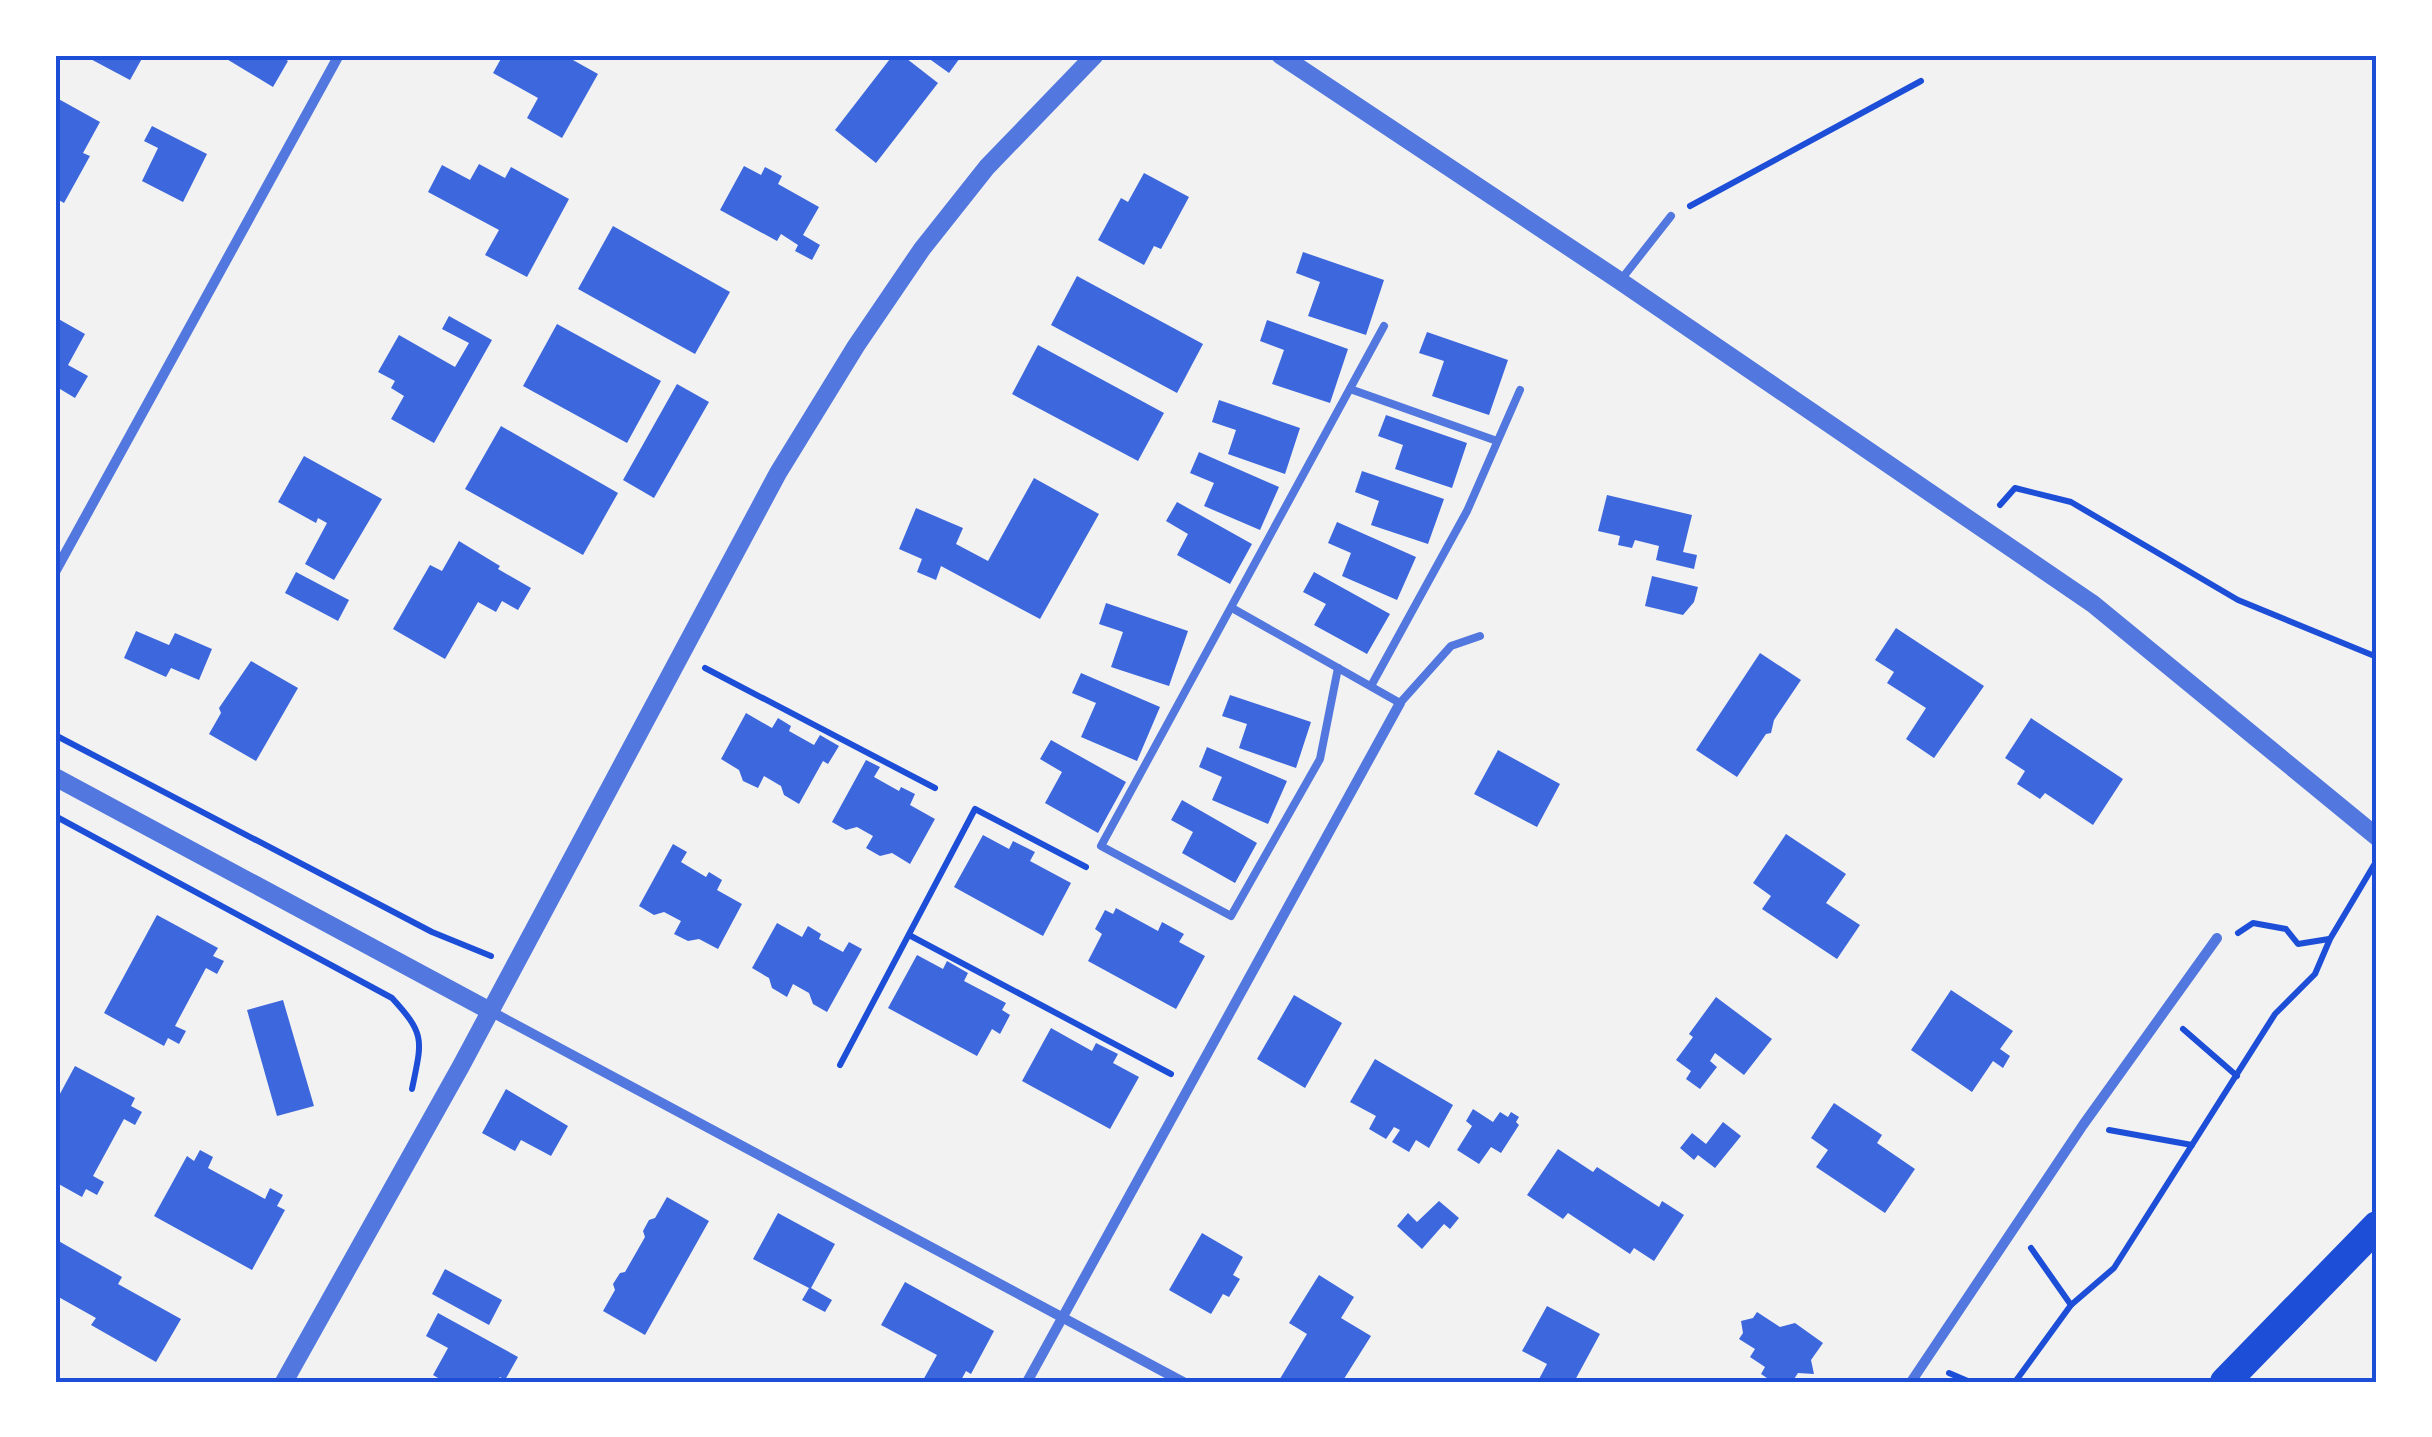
<svg xmlns="http://www.w3.org/2000/svg" width="2432" height="1437" viewBox="0 0 2432 1437" font-family="Roboto,sans-serif">
	<rect width="100%" height="100%" fill="#f2f2f2"/>
	<!-- building -->
	<g fill="#3d67dc">
		<polygon points="83,55 144,55 130,80"/>
		<polygon points="220,55 278,55 288,61 273,87"/>
		<polygon points="503,55 564,55 598,74 562,138 527,118 538,98 493,73"/>
		<polygon points="893,55 902,55 938,83 876,163 835,130"/>
		<polygon points="924,55 962,55 949,73"/>
		<polygon points="55,97 100,122 83,153 90,156 64,203 55,198"/>
		<polygon points="152,126 207,154 183,202 142,181 158,148 144,141"/>
		<polygon points="479,164 505,178 511,167 569,199 527,277 485,255 499,230 428,192 442,165 470,180"/>
		<polygon points="744,166 761,175 765,167 782,176 778,184 819,207 803,235 820,245 812,260 795,251 798,245 781,234 777,241 720,210"/>
		<polygon points="1144,173 1189,197 1161,249 1154,246 1144,265 1098,240 1121,198 1128,202"/>
		<polygon points="613,226 730,292 695,354 578,289"/>
		<polygon points="1303,252 1384,280 1366,335 1308,316 1320,282 1296,273"/>
		<polygon points="1077,276 1203,344 1177,393 1051,325"/>
		<polygon points="449,316 492,340 434,443 391,419 404,396 391,388 395,381 378,372 399,335 455,367 469,343 442,329"/>
		<polygon points="55,317 85,334 68,365 88,376 75,398 55,386"/>
		<polygon points="1267,320 1348,349 1330,403 1272,384 1284,350 1260,341"/>
		<polygon points="557,324 661,381 627,443 523,386"/>
		<polygon points="1427,332 1508,360 1489,415 1432,396 1444,361 1419,353"/>
		<polygon points="1038,345 1164,413 1138,461 1012,394"/>
		<polygon points="677,384 709,402 654,498 623,480"/>
		<polygon points="1219,400 1300,428 1285,474 1228,454 1236,430 1212,422"/>
		<polygon points="1386,415 1467,443 1452,488 1395,469 1403,445 1378,436"/>
		<polygon points="501,426 618,493 583,555 465,489"/>
		<polygon points="1199,452 1279,487 1260,530 1204,506 1214,483 1190,473"/>
		<polygon points="304,456 382,499 334,580 305,564 327,523 318,518 316,523 278,502"/>
		<polygon points="1362,471 1444,499 1428,544 1371,525 1379,501 1355,492"/>
		<polygon points="1034,478 1099,514 1040,619 941,566 936,580 917,572 922,559 899,549 916,508 963,528 956,544 988,561"/>
		<polygon points="1607,495 1692,515 1683,552 1697,555 1694,569 1656,560 1659,546 1635,540 1632,548 1618,545 1620,536 1598,531"/>
		<polygon points="1177,502 1252,544 1230,584 1177,555 1188,534 1166,521"/>
		<polygon points="1337,522 1416,557 1397,600 1342,576 1351,553 1328,543"/>
		<polygon points="459,541 500,566 498,569 531,588 518,610 502,601 496,612 478,602 445,659 393,629 430,565 442,571"/>
		<polygon points="296,572 349,600 338,621 285,593"/>
		<polygon points="1314,572 1390,614 1367,654 1314,625 1326,604 1303,592"/>
		<polygon points="1652,576 1698,587 1694,602 1683,615 1645,606"/>
		<polygon points="1106,603 1188,631 1169,686 1111,667 1123,632 1099,624"/>
		<polygon points="1896,628 1984,686 1934,758 1906,739 1926,708 1887,683 1894,672 1875,660"/>
		<polygon points="136,631 169,645 175,633 212,649 199,680 171,668 166,677 124,658"/>
		<polygon points="1760,653 1801,680 1774,720 1771,733 1766,734 1737,777 1696,750"/>
		<polygon points="251,661 298,688 256,761 209,734 221,713 219,708"/>
		<polygon points="1081,673 1160,707 1137,761 1081,737 1096,703 1072,693"/>
		<polygon points="1230,695 1311,722 1296,768 1239,748 1247,724 1222,716"/>
		<polygon points="746,713 772,728 778,718 791,726 789,731 814,745 820,735 839,746 828,764 823,761 799,804 784,795 781,786 764,776 758,788 743,781 739,770 721,759"/>
		<polygon points="2031,718 2123,779 2093,825 2045,793 2040,799 2017,784 2025,771 2005,758"/>
		<polygon points="1051,740 1126,782 1098,833 1045,803 1062,772 1040,759"/>
		<polygon points="1207,747 1287,781 1268,824 1212,800 1222,777 1199,767"/>
		<polygon points="1498,750 1560,784 1537,827 1474,794"/>
		<polygon points="866,760 880,767 874,777 899,791 901,787 915,794 910,805 935,819 910,864 892,853 880,856 866,848 873,836 857,827 846,830 832,822"/>
		<polygon points="1182,800 1257,843 1235,883 1182,853 1193,832 1171,820"/>
		<polygon points="1786,834 1846,874 1826,903 1860,925 1837,959 1762,909 1771,896 1753,883"/>
		<polygon points="983,835 1009,849 1013,841 1035,852 1030,861 1071,883 1043,936 954,887"/>
		<polygon points="673,844 687,852 681,862 706,877 709,872 722,880 717,890 742,904 718,949 699,939 688,941 674,934 681,921 664,912 654,915 639,906"/>
		<polygon points="1116,908 1158,931 1162,922 1184,934 1179,942 1205,956 1176,1009 1088,961 1102,934 1095,929 1105,910 1113,914"/>
		<polygon points="157,915 218,948 213,956 224,961 217,974 206,968 175,1026 186,1031 179,1044 168,1038 164,1046 104,1013"/>
		<polygon points="777,923 802,937 808,926 821,934 819,939 843,952 849,942 862,949 827,1012 813,1004 809,993 793,984 787,997 772,988 769,978 752,968"/>
		<polygon points="917,955 943,969 947,961 968,973 964,981 1006,1003 1002,1010 1010,1015 1000,1034 992,1029 977,1056 888,1008"/>
		<polygon points="1951,990 2013,1031 2000,1049 2010,1056 2003,1068 1993,1061 1972,1092 1911,1050"/>
		<polygon points="1294,995 1342,1023 1305,1088 1257,1059"/>
		<polygon points="1716,997 1772,1039 1744,1075 1715,1053 1710,1061 1717,1067 1700,1089 1686,1079 1691,1071 1676,1060 1693,1037 1689,1034"/>
		<polygon points="283,1000 314,1106 277,1116 247,1010"/>
		<polygon points="1051,1028 1092,1051 1096,1043 1118,1054 1113,1063 1139,1077 1110,1129 1022,1081"/>
		<polygon points="1375,1059 1453,1105 1429,1148 1416,1140 1409,1152 1392,1142 1400,1130 1394,1127 1386,1139 1369,1129 1376,1116 1350,1102"/>
		<polygon points="75,1066 135,1098 131,1106 142,1112 135,1125 124,1119 99,1165 93,1176 104,1182 97,1195 86,1189 82,1197 55,1182 55,1103"/>
		<polygon points="506,1089 568,1126 551,1156 521,1140 515,1151 482,1133"/>
		<polygon points="1834,1103 1882,1135 1877,1143 1915,1169 1885,1213 1816,1167 1828,1150 1811,1138"/>
		<polygon points="1473,1109 1493,1122 1500,1112 1508,1117 1511,1112 1519,1117 1516,1122 1519,1125 1501,1153 1491,1147 1479,1164 1457,1150 1472,1126 1466,1121"/>
		<polygon points="1723,1122 1741,1136 1715,1168 1698,1155 1694,1160 1680,1148 1692,1133 1706,1144"/>
		<polygon points="1558,1149 1593,1172 1597,1167 1659,1207 1662,1201 1684,1215 1654,1261 1634,1248 1630,1254 1568,1213 1563,1219 1527,1195"/>
		<polygon points="200,1150 213,1157 208,1168 219,1174 265,1199 270,1188 283,1195 277,1206 285,1210 252,1270 154,1216 187,1156 194,1161"/>
		<polygon points="667,1197 709,1221 645,1335 603,1311 615,1290 613,1284 620,1273 625,1272 645,1237 643,1231 649,1220 655,1218"/>
		<polygon points="1439,1201 1459,1218 1450,1229 1444,1224 1422,1249 1397,1226 1408,1213 1417,1222"/>
		<polygon points="778,1213 835,1244 811,1288 832,1300 825,1312 802,1300 809,1288 753,1259"/>
		<polygon points="1202,1233 1243,1257 1233,1275 1240,1279 1229,1297 1223,1294 1211,1314 1169,1290"/>
		<polygon points="55,1239 122,1277 118,1284 181,1319 156,1362 91,1325 96,1318 55,1295"/>
		<polygon points="445,1269 502,1300 489,1325 432,1294"/>
		<polygon points="1319,1275 1354,1297 1341,1318 1371,1336 1342,1382 1278,1382 1307,1334 1289,1323"/>
		<polygon points="905,1282 994,1331 971,1374 966,1371 960,1382 922,1382 937,1355 881,1325"/>
		<polygon points="1547,1306 1600,1334 1574,1382 1538,1381 1547,1364 1522,1351"/>
		<polygon points="1757,1312 1780,1327 1795,1323 1823,1343 1811,1360 1814,1374 1798,1373 1792,1382 1773,1382 1761,1374 1765,1367 1750,1357 1755,1349 1739,1339 1743,1333 1741,1321 1753,1318"/>
		<polygon points="438,1313 518,1357 505,1380 500,1377 497,1382 445,1382 433,1375 448,1348 426,1336"/>
	</g>
	<g fill="none" stroke-linecap="round" stroke-linejoin="round">
		<!-- path -->
		<g stroke="#1d4ed8" stroke-width="6">
			<polyline points="1690,206 1921,81"/>
			<polyline points="2000,505 2015,488 2071,502 2238,600 2377,657"/>
			<polyline points="705,668 935,788"/>
			<polyline points="55,735 432,932 491,956"/>
			<path d="M55,816L392,998C426,1035 422,1040 412,1089"/>
			<polyline points="2238,933 2253,923 2286,929 2298,944 2329,939"/>
			<polyline points="909,935 1171,1074"/>
			<polyline points="2183,1029 2237,1076"/>
			<polyline points="840,1065 975,809 1086,867"/>
			<polyline points="2109,1130 2192,1145"/>
			<polyline points="2031,1248 2071,1305"/>
			<polyline points="1949,1373 1970,1382"/>
			<polyline points="2015,1382 2071,1305 2114,1268 2275,1014 2315,974 2330,939 2374,865"/>
		</g>
		<!-- service -->
		<g stroke="#5277de" stroke-width="8">
			<polyline points="1620,281 1671,216"/>
			<polyline points="1350,389 1497,441"/>
			<polyline points="1232,608 1400,703 1451,646 1480,636"/>
			<polyline points="1338,668 1320,759 1231,916 1101,846 1384,326"/>
			<polyline points="1371,686 1467,511 1520,390"/>
		</g>
		<!-- minor -->
		<g stroke="#5277de" stroke-width="10">
			<polyline points="55,572 339,55"/>
			<polyline points="490,1011 1183,1382"/>
			<polyline points="1027,1382 1400,703"/>
			<polyline points="1911,1382 2083,1125 2217,938"/>
		</g>
		<!-- tertiary -->
		<g stroke="#5277de" stroke-width="18">
			<polyline points="1280,55 1620,281 2093,604 2377,837"/>
			<polyline points="55,777 490,1011"/>
			<polyline points="284,1382 461,1066 778,473 856,346 922,249 987,167 1095,55"/>
		</g>
		<!-- motorway -->
		<polyline stroke="#1d4ed8" stroke-width="30" points="2225,1382 2377,1226"/>
	</g>
	<!-- border -->
	<rect width="2432" height="1437" fill="none" stroke="#ffffff" stroke-width="115"/>
	<rect x="58" y="58" width="2316" height="1322" fill="none" stroke="#1d4ed8" stroke-width="4"/>
</svg>
